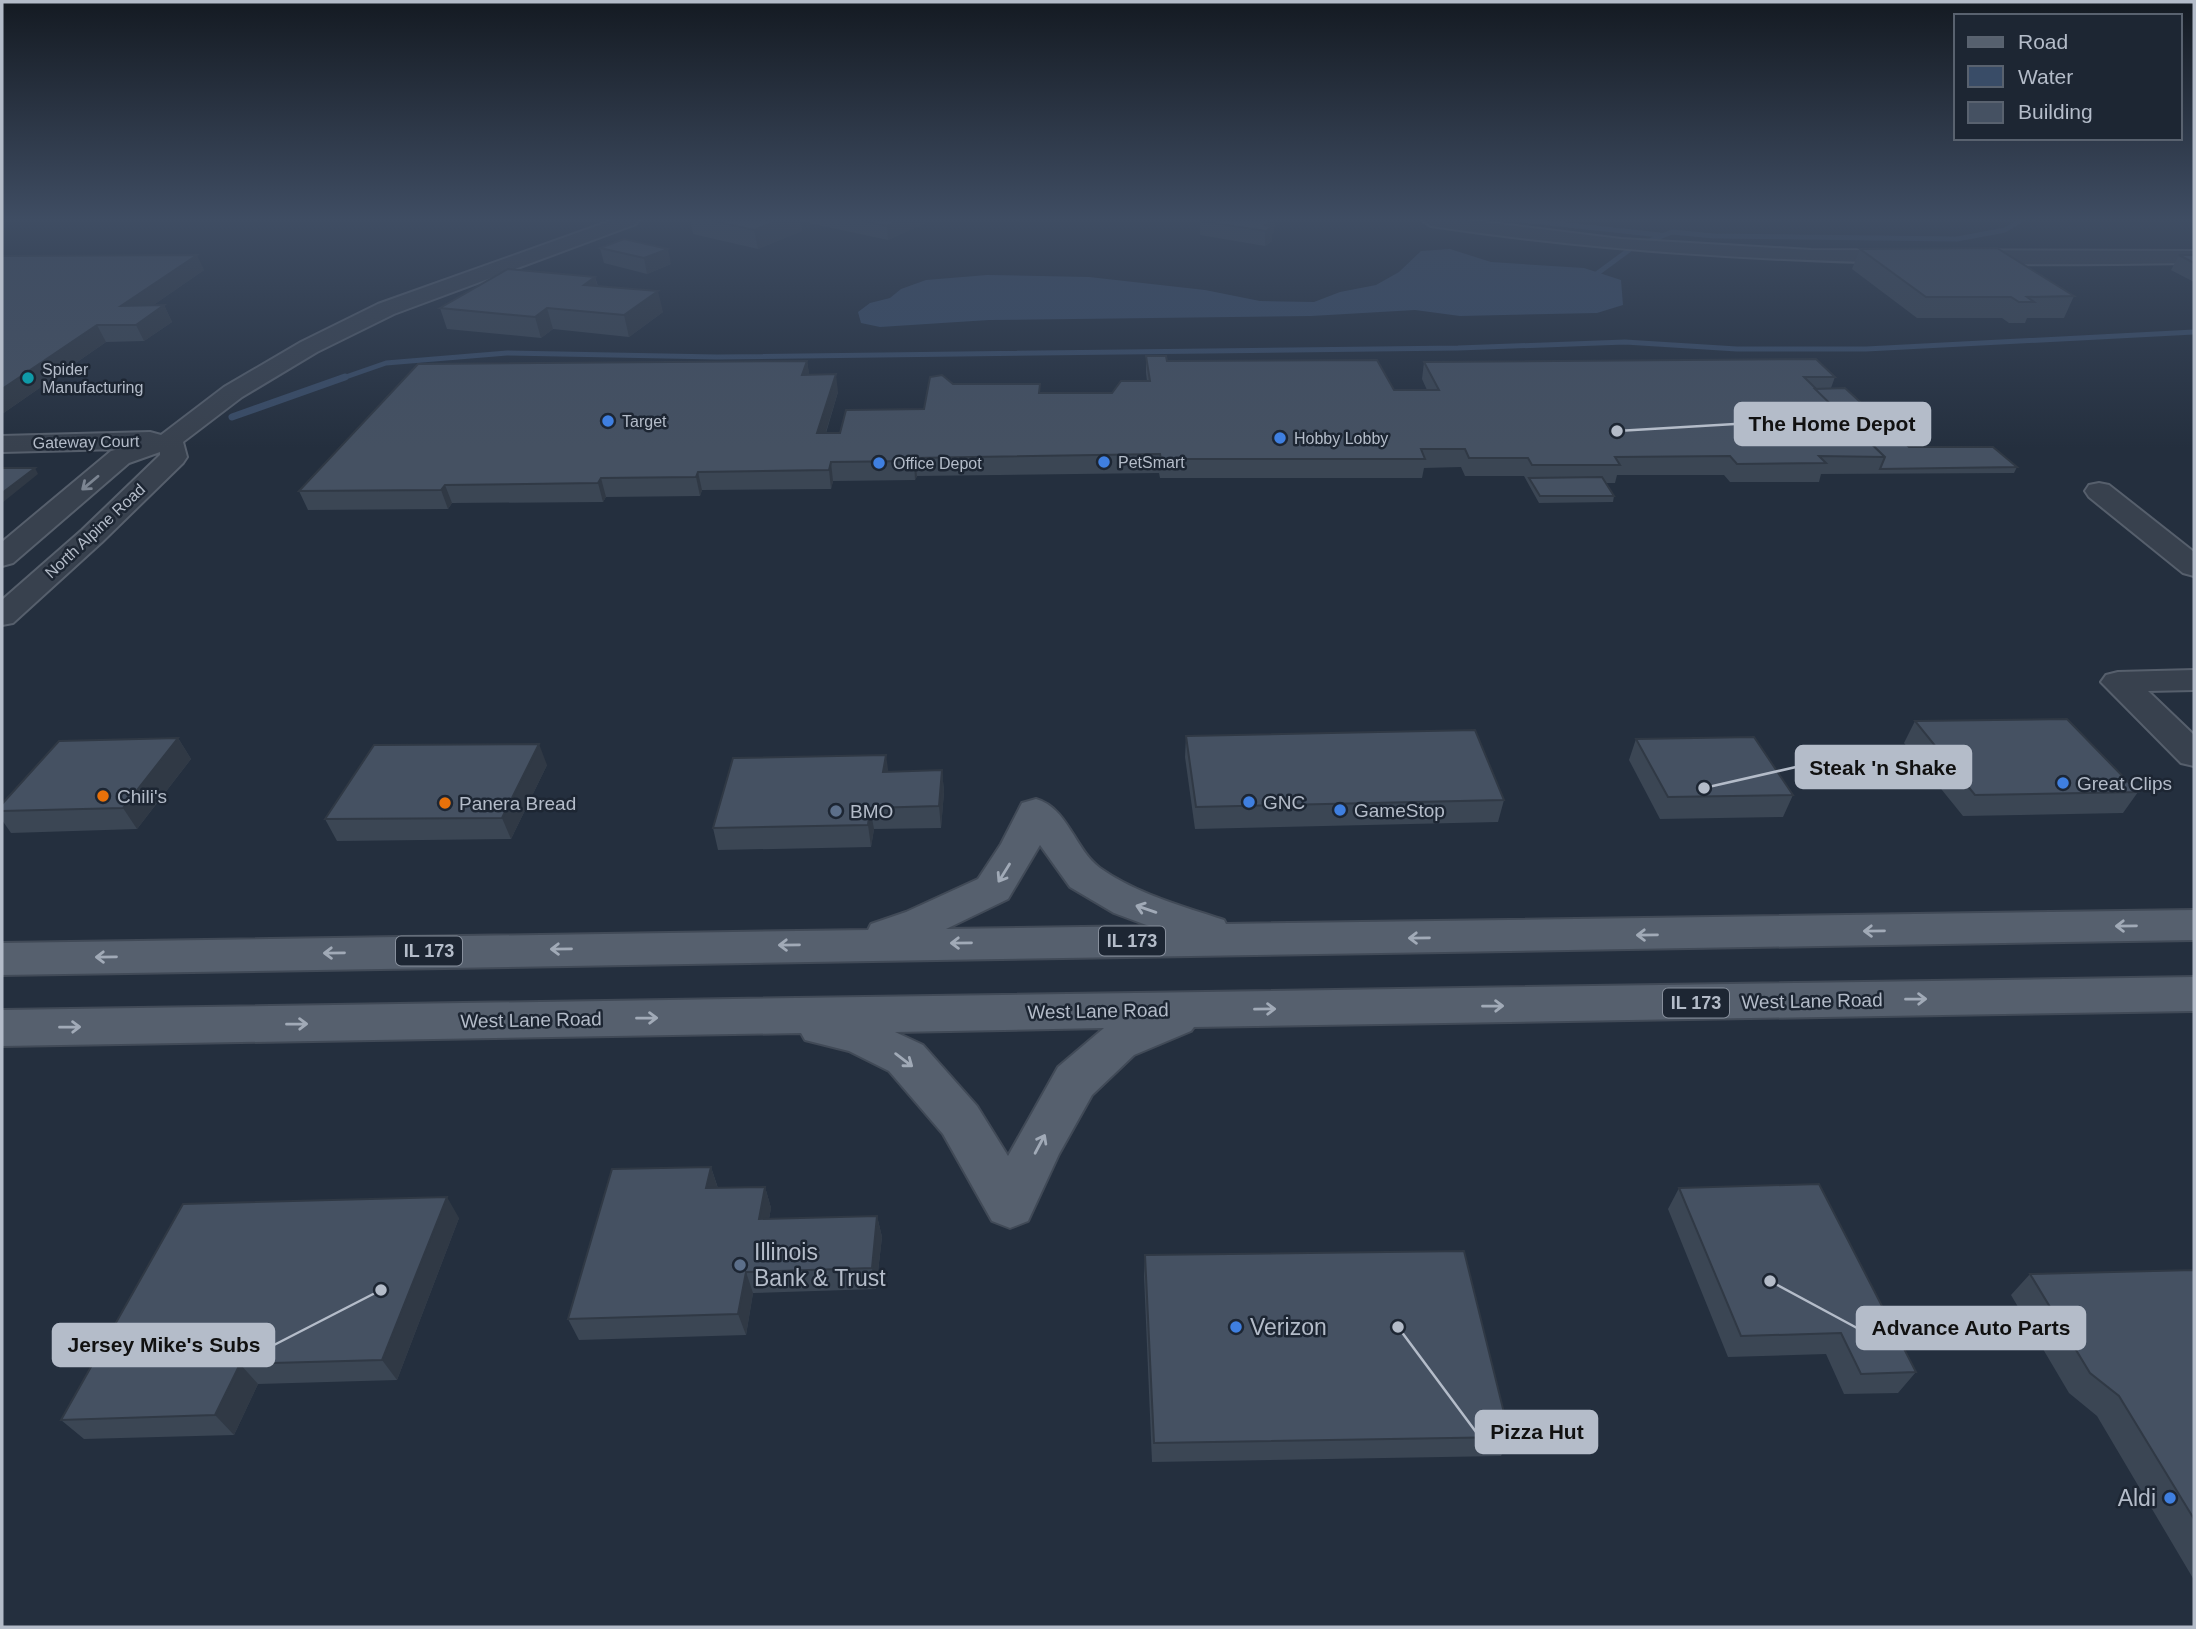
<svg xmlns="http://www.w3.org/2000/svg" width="2196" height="1629" viewBox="0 0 2196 1629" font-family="Arial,sans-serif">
	<rect width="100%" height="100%" fill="#242f3e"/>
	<!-- water -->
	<polygon fill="#394c67" points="1450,249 1491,262 1584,268 1621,280 1623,305 1597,313 1460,316 1415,310 1311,316 989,320 880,327 861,323 858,312 870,303 890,298 901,289 926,280 987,275 1089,277 1205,290 1260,301 1314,302 1340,292 1376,285 1399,272 1421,251"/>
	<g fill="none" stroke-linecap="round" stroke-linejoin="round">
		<!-- stream-far1 -->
		<g stroke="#394c67" stroke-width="5">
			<polyline points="1521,220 1660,235"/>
			<polyline points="1644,243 1672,232 1714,236 1957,239 2005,230 2021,220"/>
			<polyline points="1591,278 1629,250"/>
			<polyline points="340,379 386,363 507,353 717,357 1458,348 1625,342 1737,349 1866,349 2194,332"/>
		</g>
		<!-- stream -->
		<polyline stroke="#394c67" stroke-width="7" points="232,417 345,377"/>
		<defs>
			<g id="minor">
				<polygon points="613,220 639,220 636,224 394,314 317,352 242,397 183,442 187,457 183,463 102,542 13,623 2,625 2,600 82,530 160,455 160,452 129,463 13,563 2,566 2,542 111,451 119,449 2,452 2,436 150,432 161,435 224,387 301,342 378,304"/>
				<path d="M1422,220H1467L1621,239L1811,250L2194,251V263C1939,267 1684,264 1431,226Z"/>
				<polygon points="2099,483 2109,485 2194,552 2194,576 2183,573 2089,497 2085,491 2089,485"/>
				<polygon points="2194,670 2194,690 2148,691 2194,735 2194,766 2181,763 2101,682 2106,675 2118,672"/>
			</g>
			<g id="major">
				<path d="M1036,799C1068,808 1075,850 1100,868C1137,894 1182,906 1224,920L1226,924L2194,910V940L2,975V943L868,930L871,924L906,912L978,879L1001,844L1022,803ZM1040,845L1070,887L1114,913L1149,926L946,929L1008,899Z"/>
				<path d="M2194,977V1011L1194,1027L1191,1031L1134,1055L1092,1095L1059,1154L1028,1221L1010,1228L992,1221L943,1134L889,1071L849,1051L805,1040L801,1033L2,1046V1010ZM1104,1028L1058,1067L1008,1156L977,1106L923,1045L895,1032Z"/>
			</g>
		</defs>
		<!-- minor casing -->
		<use href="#minor" stroke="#565f6c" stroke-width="4"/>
		<!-- major casing -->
		<use href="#major" stroke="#414a57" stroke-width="4"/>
		<!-- minor -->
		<use href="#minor" fill="#38414e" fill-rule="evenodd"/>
		<!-- major -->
		<use href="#major" fill="#56606e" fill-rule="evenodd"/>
	</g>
	<!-- wall -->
	<g fill="#3b4654">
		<polygon points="690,220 932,220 888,240 800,221 802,231 758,249 693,234"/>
		<polygon points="1200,221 1274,232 1272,234 1272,241 1265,246 1200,235"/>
		<polygon points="600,248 671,264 647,274 604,263"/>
		<polygon points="1860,249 2074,296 2064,318 2027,318 2025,323 2009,323 2002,318 1917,318 1852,269"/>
		<polygon points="2179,255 2194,255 2194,282 2171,270"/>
		<polygon points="2,256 204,270 152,306 164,305 172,322 144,341 106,342 2,414"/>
		<polygon points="595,277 598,286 663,312 629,337 553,329 541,338 447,329 440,308"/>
		<polygon points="1146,356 1167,361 1394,390 1427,390 1422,379 1424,362 1835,377 1831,388 1909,447 2017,467 2014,473 1821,474 1819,482 1730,482 1724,475 1617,475 1615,483 1606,483 1614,496 1613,502 1539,503 1524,476 1465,476 1461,467 1424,468 1422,478 1160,478 1159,473 917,476 915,480 833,481 831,489 702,490 700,496 606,497 603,502 452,503 448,509 308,510 299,491 807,361 809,375 838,392 826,433 840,433 924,409 953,384 1040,384 1040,393 1112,393 1147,381 1146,373"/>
		<polygon points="1915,721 2138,792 2123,813 1963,816 1904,743"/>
		<polygon points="1186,736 1504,800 1498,822 1195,829 1185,757"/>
		<polygon points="178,738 191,759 137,829 11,833 2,820 2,804"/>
		<polygon points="1636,739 1793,795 1783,817 1660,819 1629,760"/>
		<polygon points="547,765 511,839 337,841 325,819"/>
		<polygon points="942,770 944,792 941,828 874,829 871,847 718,850 713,828 888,772"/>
		<polygon points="711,1167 718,1188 765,1187 771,1208 769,1219 877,1216 882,1237 876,1289 753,1293 746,1335 579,1340 568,1319"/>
		<polygon points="1679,1188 1916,1372 1898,1393 1844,1394 1826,1354 1728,1357 1668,1209"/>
		<polygon points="459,1218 397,1380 258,1384 234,1435 84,1439 61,1420"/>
		<polygon points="1145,1255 1510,1437 1501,1456 1152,1462 1144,1276"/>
		<polygon points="2194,1270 2194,1580 2097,1416 2069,1393 2011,1295 2030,1274"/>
	</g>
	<!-- shaded-wall -->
	<g fill="#303945">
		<polygon points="779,220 800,220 802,231 758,249 754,230"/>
		<polygon points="899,220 932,220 888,240 887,226"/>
		<polygon points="1272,220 1275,220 1274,232 1272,234 1272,241 1265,246 1265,225"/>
		<polygon points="668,249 671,264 647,274 644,258"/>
		<polygon points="197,255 204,270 129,322 121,306"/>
		<polygon points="595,277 600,297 584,285"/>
		<polygon points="658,291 663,312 629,337 624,315"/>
		<polygon points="164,305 172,322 144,341 136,325"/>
		<polygon points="547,308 553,329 541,338 535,317"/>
		<polygon points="97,325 106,342 2,414 2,389"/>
		<polygon points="807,361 810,378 802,375"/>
		<polygon points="836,374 838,392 820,451 817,433"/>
		<polygon points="915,458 917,476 915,480 914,461"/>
		<polygon points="831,462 833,481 831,489 829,470"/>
		<polygon points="35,468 38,474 2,503 2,493"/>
		<polygon points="698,472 702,490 700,496 696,477"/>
		<polygon points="601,478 606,497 603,502 598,483"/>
		<polygon points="445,485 452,503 448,509 441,490"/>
		<polygon points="178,738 191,759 137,829 123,808"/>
		<polygon points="539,744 547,765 511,839 502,818"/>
		<polygon points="886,755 889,776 883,772"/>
		<polygon points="942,770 944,792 941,828 939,806"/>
		<polygon points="870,808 874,829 871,847 868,825"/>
		<polygon points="711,1167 718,1189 706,1188"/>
		<polygon points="765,1187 771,1208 765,1240 759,1219"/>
		<polygon points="447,1197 459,1218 397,1380 382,1360"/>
		<polygon points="877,1216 882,1237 876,1289 872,1268"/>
		<polygon points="746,1272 753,1293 746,1335 738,1314"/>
		<polygon points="240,1364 258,1384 234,1435 215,1415"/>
	</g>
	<!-- building -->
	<g fill="#455162" stroke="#303945" stroke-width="2">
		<polygon points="710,220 779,220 754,230"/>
		<polygon points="860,220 899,220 887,226"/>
		<polygon points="1201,220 1272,220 1265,225 1273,226 1266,231 1200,221"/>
		<polygon points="624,239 668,249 644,258 600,248"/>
		<polygon points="1997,248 2074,296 2027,297 2034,302 2019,302 2011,297 1926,297 1860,249"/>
		<polygon points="197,255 121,306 164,305 136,325 97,325 2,389 2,256"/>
		<polygon points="2179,255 2194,255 2194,263"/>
		<polygon points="508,269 595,277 584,285 658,291 624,315 547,308 535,317 440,308"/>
		<polygon points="1146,356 1166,356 1167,361 1377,360 1394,390 1439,390 1424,362 1816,359 1835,377 1804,377 1885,457 1819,456 1826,463 1737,464 1730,456 1615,457 1620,465 1532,465 1528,458 1469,458 1465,449 1421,449 1425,459 1161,459 1160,454 915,458 914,461 831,462 829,470 698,472 696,477 601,478 598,483 445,485 441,490 299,491 418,364 807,361 802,375 836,374 817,433 840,433 846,410 924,409 930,377 942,375 953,384 1040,384 1039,393 1112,393 1121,381 1150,381"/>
		<polygon points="1845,388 1909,447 1993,447 2017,467 1880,469 1885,457 1815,389"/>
		<polygon points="2,468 35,468 2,493"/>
		<polygon points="1602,477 1614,496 1540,496 1529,478"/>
		<polygon points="2067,719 2138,792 1975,795 1915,721"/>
		<polygon points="1475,730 1504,800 1196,807 1186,736"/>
		<polygon points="1754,737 1793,795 1668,797 1636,739"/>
		<polygon points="178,738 123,808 2,811 2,804 59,741"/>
		<polygon points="539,744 502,818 325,819 374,745"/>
		<polygon points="886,755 883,772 942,770 939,806 870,808 868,825 713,828 733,758"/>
		<polygon points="711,1167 706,1188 765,1187 759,1219 877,1216 872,1268 746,1272 738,1314 568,1319 612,1169"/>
		<polygon points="1819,1184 1916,1372 1861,1374 1841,1333 1741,1336 1679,1188"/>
		<polygon points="447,1197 382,1360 240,1364 215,1415 61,1420 183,1204"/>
		<polygon points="1464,1251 1510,1437 1154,1443 1145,1255"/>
		<polygon points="2194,1270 2194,1519 2119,1396 2090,1373 2030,1274"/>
	</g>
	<!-- one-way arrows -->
	<defs><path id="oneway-shaft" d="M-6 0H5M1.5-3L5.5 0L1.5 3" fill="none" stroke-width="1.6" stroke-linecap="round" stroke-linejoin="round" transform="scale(1.75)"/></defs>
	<use stroke="#7c8592" href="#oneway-shaft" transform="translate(90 483) rotate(140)"/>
	<g stroke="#a1aab7">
		<use href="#oneway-shaft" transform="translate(1004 873) rotate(122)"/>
		<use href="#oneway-shaft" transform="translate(1146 909) rotate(-161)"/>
		<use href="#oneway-shaft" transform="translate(2126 926) rotate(179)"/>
		<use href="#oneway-shaft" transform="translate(1874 931) rotate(179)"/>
		<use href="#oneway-shaft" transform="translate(1647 935) rotate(179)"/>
		<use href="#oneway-shaft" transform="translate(1419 938) rotate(179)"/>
		<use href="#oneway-shaft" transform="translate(961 943) rotate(179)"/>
		<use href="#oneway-shaft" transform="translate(789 945) rotate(179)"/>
		<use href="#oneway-shaft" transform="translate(561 949) rotate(179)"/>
		<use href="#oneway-shaft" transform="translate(334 953) rotate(179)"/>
		<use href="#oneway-shaft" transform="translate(106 957) rotate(179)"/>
		<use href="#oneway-shaft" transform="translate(1916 999) rotate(-1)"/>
		<use href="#oneway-shaft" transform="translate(1493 1006) rotate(-1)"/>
		<use href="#oneway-shaft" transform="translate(1265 1009) rotate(-1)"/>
		<use href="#oneway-shaft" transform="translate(647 1018) rotate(-1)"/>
		<use href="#oneway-shaft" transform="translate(297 1024) rotate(-1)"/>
		<use href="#oneway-shaft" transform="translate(70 1027) rotate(-1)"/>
		<use href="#oneway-shaft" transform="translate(904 1060) rotate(37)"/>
		<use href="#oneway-shaft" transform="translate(1040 1144) rotate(-62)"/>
	</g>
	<!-- sky -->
	<linearGradient id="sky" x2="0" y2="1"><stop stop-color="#141a22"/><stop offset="0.49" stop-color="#3f4d63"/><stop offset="1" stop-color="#3f4d63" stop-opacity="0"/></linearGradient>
	<rect width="2196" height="448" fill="url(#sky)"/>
	<!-- markers -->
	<circle fill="#0f9aa8" stroke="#1d2633" stroke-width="2.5" cx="28" cy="378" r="7"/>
	<g fill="#3f7fe0" stroke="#1d2633" stroke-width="2.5">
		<circle cx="608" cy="421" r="7"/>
		<circle cx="1280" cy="438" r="7"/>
		<circle cx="1104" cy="462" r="7"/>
		<circle cx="879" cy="463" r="7"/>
		<circle cx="2063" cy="783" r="7"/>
		<circle cx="1249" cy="802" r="7"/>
		<circle cx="1340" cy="810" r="7"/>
		<circle cx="1236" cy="1327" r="7"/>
		<circle cx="2170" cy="1498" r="7"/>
	</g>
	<g fill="#e8710a" stroke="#1d2633" stroke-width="2.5">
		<circle cx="103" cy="796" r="7"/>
		<circle cx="445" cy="803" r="7"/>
	</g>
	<g fill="#5c6f8a" stroke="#1d2633" stroke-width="2.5">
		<circle cx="836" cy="811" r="7"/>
		<circle cx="740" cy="1265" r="7"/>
	</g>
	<g text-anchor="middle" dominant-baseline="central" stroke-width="5" stroke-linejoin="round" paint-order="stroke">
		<!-- far-poi labels -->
		<g font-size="16" fill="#b4bcc9" stroke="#1d2633" text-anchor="start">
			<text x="42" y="369">Spider<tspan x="42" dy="18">Manufacturing</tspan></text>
			<text x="622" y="421">Target</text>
			<text x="1294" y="438">Hobby Lobby</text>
			<text x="1118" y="462">PetSmart</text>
			<text x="893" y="463">Office Depot</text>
		</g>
		<!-- far-street labels -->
		<g font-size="16" fill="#b4bcc9" stroke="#1d2633">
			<text transform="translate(86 442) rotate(-1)">Gateway Court</text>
			<text transform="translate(95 531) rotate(-43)">North Alpine Road</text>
		</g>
		<!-- shield labels -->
		<g fill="#1d2633" stroke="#878f9c" stroke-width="2">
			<rect x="1099" y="926.5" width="66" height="29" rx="5"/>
			<rect x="396" y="936.5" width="66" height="29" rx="5"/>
			<rect x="1663" y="988.5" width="66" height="29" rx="5"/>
		</g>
		<g font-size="18" font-weight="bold" fill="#b4bcc9">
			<text x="1132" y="941">IL 173</text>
			<text x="429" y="951">IL 173</text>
			<text x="1696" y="1003">IL 173</text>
		</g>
		<!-- poi labels -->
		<g font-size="19" fill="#b4bcc9" stroke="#1d2633" text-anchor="start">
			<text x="2077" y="783">Great Clips</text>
			<text x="117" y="796">Chili's</text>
			<text x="1263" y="802">GNC</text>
			<text x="459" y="803">Panera Bread</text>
			<text x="1354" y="810">GameStop</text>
			<text x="850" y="811">BMO</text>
		</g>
		<!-- street labels -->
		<g font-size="19" fill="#b4bcc9" stroke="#1d2633">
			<text transform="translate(1812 1001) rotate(-1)">West Lane Road</text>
			<text transform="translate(1098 1011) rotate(-1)">West Lane Road</text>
			<text transform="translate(531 1020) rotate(-1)">West Lane Road</text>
		</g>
		<!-- near-poi labels -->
		<g font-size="23" fill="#b4bcc9" stroke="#1d2633" text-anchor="start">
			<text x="754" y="1252">Illinois<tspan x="754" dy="26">Bank &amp; Trust</tspan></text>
			<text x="1250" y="1327">Verizon</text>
			<text x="2156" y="1498" text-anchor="end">Aldi</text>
		</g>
	</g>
	<!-- callouts -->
	<path fill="none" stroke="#b4bcc9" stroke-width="2.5" d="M1617 431L1735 424M1704 788L1796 767M1770 1281L1857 1328M381 1290L274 1345M1398 1327L1476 1432"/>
	<g fill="#b4bcc9" stroke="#1d2633" stroke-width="2.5">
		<circle cx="1617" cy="431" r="7"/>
		<circle cx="1704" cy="788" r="7"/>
		<circle cx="1770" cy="1281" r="7"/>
		<circle cx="381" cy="1290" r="7"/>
		<circle cx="1398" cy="1327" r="7"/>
	</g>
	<g fill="#b4bcc9" stroke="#b4bcc9" stroke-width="2.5">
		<rect x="1735" y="403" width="195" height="42" rx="7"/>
		<rect x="1796" y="746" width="175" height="42" rx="7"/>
		<rect x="1857" y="1307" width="228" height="42" rx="7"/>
		<rect x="53" y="1324" width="221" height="42" rx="7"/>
		<rect x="1476" y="1411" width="121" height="42" rx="7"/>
	</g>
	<g font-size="21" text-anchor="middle" font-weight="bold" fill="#111">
		<text x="1832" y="431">The Home Depot</text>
		<text x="1883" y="775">Steak 'n Shake</text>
		<text x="1971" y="1335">Advance Auto Parts</text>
		<text x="164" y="1352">Jersey Mike's Subs</text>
		<text x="1537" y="1439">Pizza Hut</text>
	</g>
	<!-- border -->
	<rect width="2196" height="1629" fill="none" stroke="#b4bcc9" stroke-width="7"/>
	<!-- legend -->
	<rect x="1954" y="14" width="228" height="126" fill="#1d2633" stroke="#59626f" stroke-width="2"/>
	<rect x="1968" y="37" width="35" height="10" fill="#56606e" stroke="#59626f" stroke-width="2"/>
	<text x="2018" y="49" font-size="21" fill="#b4bcc9">Road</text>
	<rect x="1968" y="66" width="35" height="21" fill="#394c67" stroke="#59626f" stroke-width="2"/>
	<text x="2018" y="84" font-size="21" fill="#b4bcc9">Water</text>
	<rect x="1968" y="102" width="35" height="21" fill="#455162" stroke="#59626f" stroke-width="2"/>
	<text x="2018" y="119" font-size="21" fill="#b4bcc9">Building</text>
</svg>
